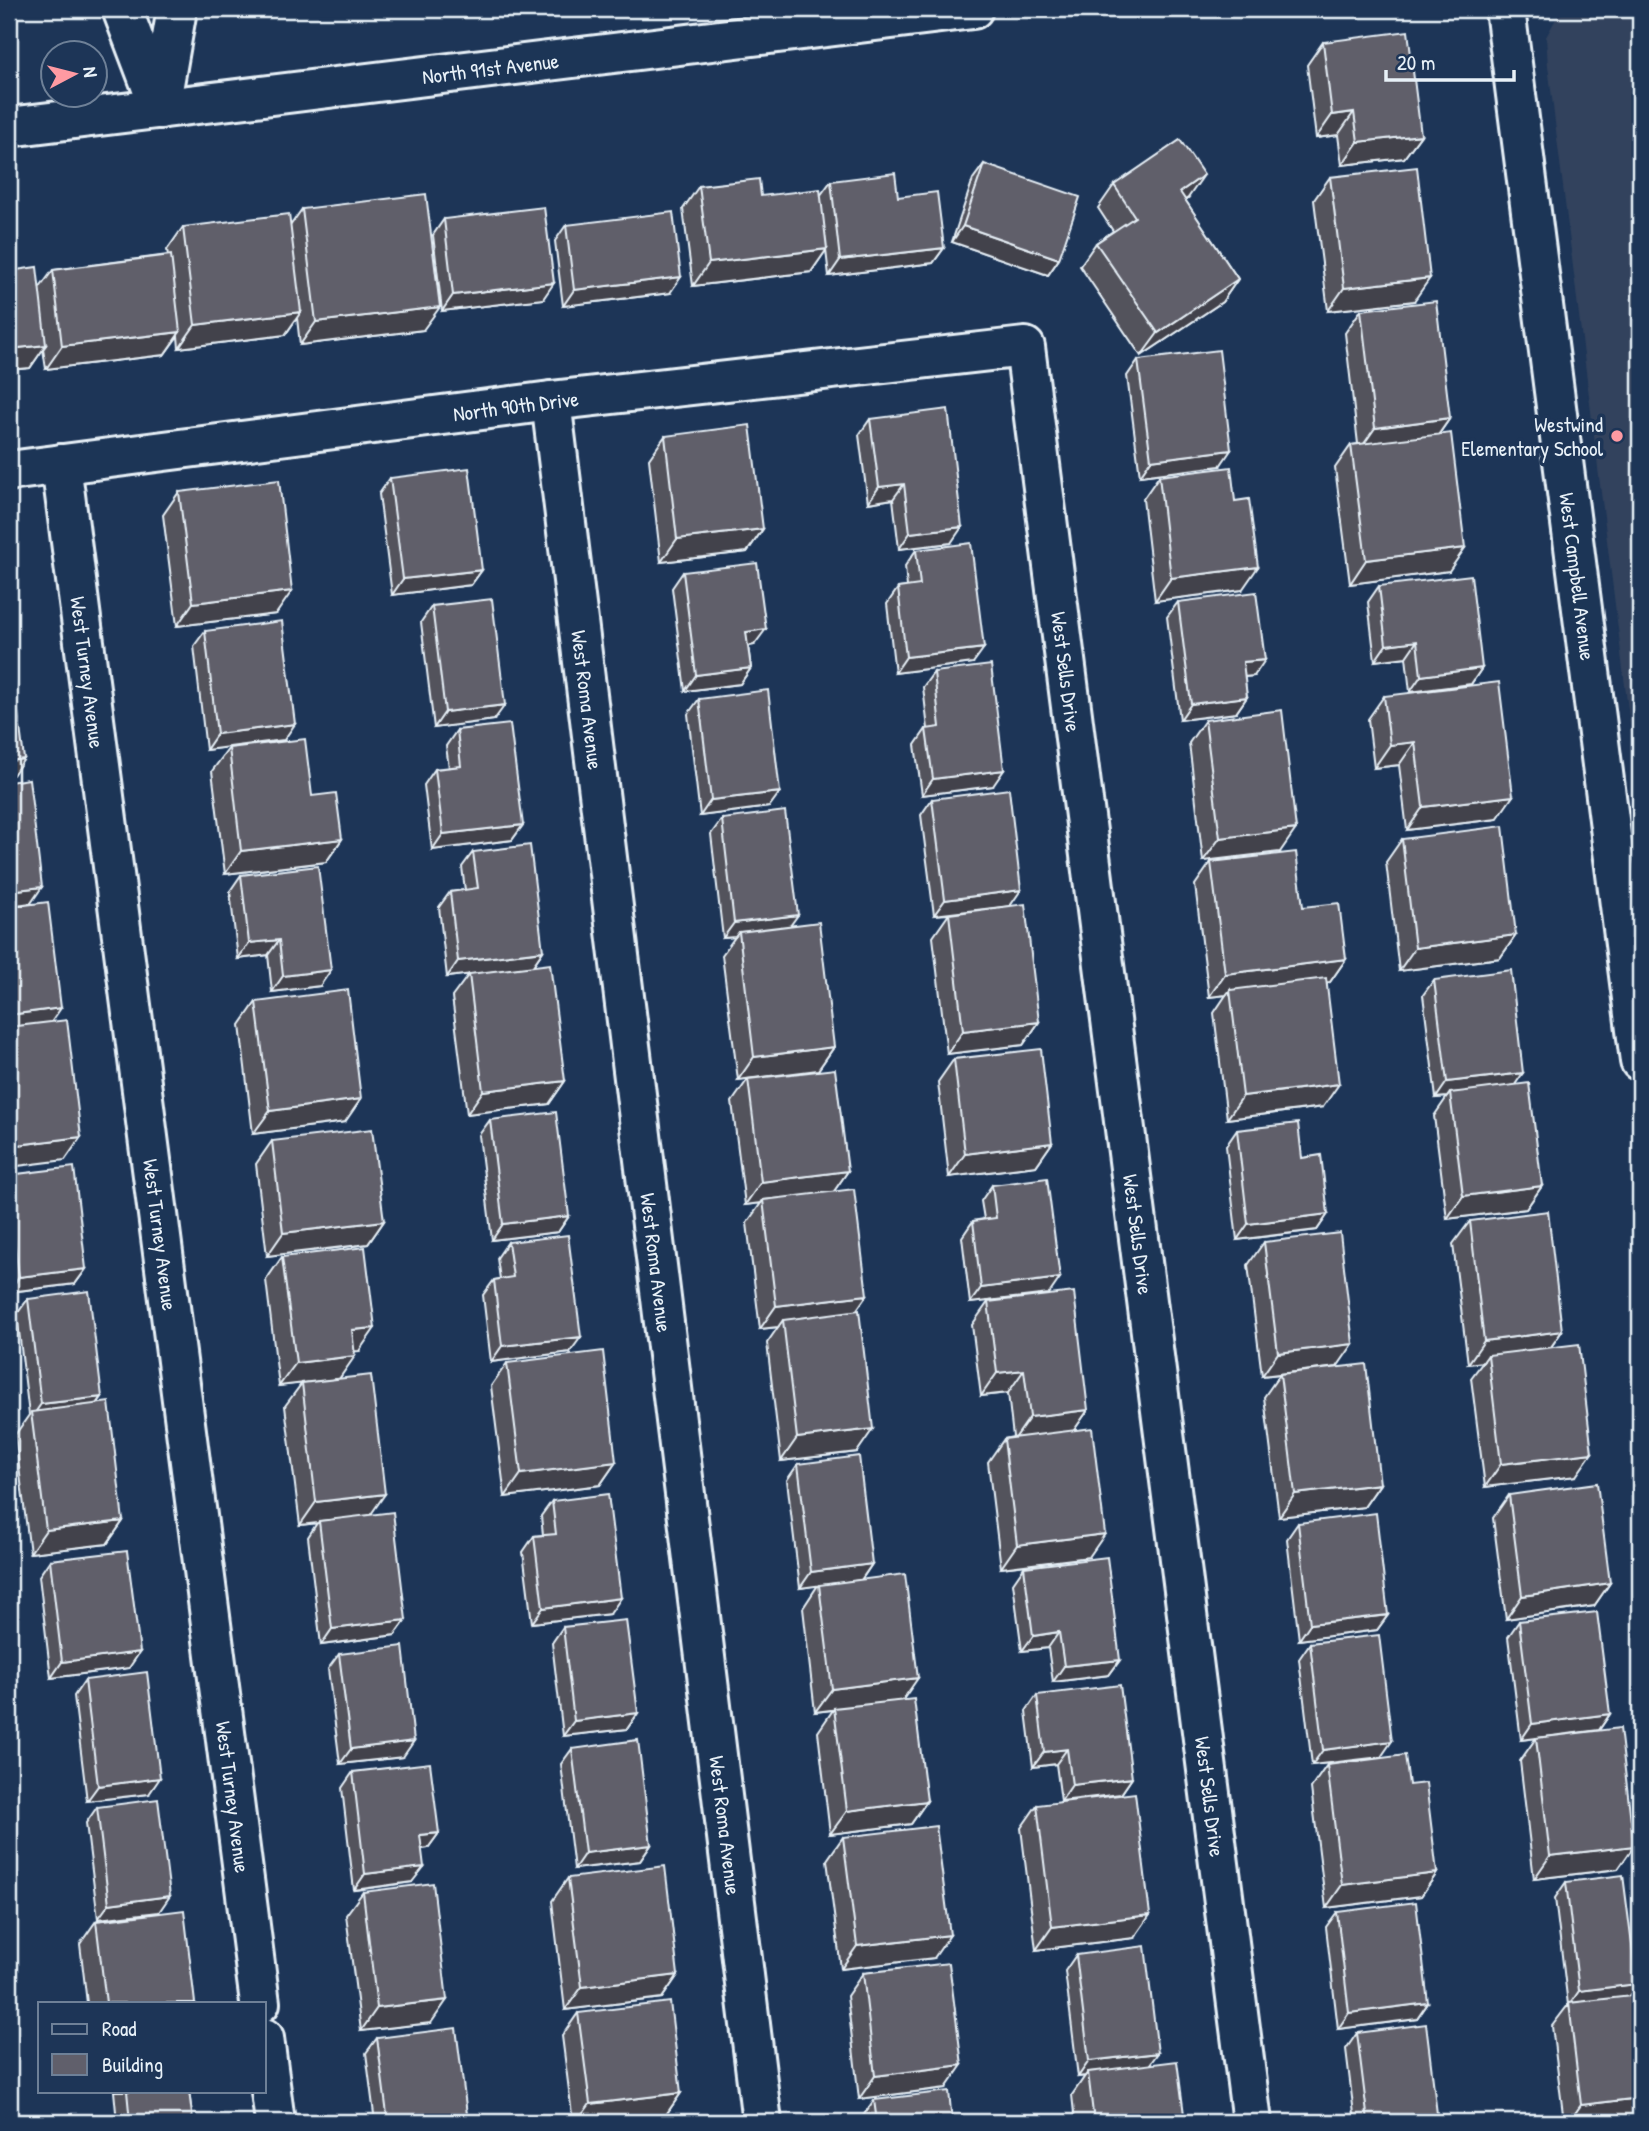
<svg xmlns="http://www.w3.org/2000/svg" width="1649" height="2131" viewBox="0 0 1649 2131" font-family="'Patrick Hand',sans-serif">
	<rect width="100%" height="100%" fill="#1d3557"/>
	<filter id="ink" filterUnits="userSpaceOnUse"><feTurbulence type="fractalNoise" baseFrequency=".0143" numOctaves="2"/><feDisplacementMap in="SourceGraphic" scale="14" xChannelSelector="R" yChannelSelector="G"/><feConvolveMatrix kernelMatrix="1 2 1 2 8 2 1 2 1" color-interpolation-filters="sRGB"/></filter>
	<g filter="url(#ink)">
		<!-- built -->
		<polygon fill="#31425d" points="1567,9 1640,9 1640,806 1548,66 1546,37 1557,17"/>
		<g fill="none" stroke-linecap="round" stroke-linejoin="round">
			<defs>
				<g id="minor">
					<polyline points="122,9 160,109"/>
					<path id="s1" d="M1505,9L1640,1061"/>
					<polyline points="160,107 177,9"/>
					<path id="s2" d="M551,401L762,2122"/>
					<path id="s3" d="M61,464L260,2003"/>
					<path id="s4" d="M9,471L551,401L1025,347L1252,2122"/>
					<polyline points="264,2038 275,2122"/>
				</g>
				<g id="major">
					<path id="s5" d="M9,127L973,9"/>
				</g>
			</defs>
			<!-- minor casing -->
			<use href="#minor" stroke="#e8f1f8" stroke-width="44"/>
			<!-- major casing -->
			<use href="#major" stroke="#e8f1f8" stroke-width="44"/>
			<!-- minor -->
			<use href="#minor" stroke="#1d3557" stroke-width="38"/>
			<!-- major -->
			<use href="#major" stroke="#1d3557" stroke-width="38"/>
		</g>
		<!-- wall -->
		<g fill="#53525c" stroke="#e8f1f8" stroke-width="2">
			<polygon points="1323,42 1421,135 1404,158 1342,165 1338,135 1316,138 1307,65"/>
			<polygon points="984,164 1059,259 1048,275 952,242 973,179"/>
			<polygon points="1330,177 1414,301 1328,311 1314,200"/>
			<polygon points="831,181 898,197 944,248 933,263 829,276 826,250 811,272 693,286 683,209 699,186 761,196 820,196"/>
			<polygon points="1114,185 1188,198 1185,200 1238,279 1222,302 1141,356 1080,266 1096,243 1113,231 1098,208"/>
			<polygon points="302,209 423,330 300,345 297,318 285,335 179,348 178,336 164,355 46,369 43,349 30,368 9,370 9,271 39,289 53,270 168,255 167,250 183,227 290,226"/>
			<polygon points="444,219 543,299 442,311 433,235"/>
			<polygon points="566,225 670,293 563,306 555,241"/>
			<polygon points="1361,310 1450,418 1439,434 1449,571 1350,584 1335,468 1351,445 1358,444 1345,333"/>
			<polygon points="1138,360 1220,466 1140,476 1127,376"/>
			<polygon points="870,419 951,543 899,549 893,499 868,503 859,435"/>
			<polygon points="665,436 763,529 747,552 661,562 649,459"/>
			<polygon points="1159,476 1242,590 1155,601 1143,499"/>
			<polygon points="390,478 482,570 471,585 392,595 379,494"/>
			<polygon points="179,492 276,614 177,626 163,515"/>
			<polygon points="916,550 973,663 895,673 887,604 898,588 907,587 905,566"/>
			<polygon points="683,572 754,645 748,646 751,668 740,684 685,691 672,588"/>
			<polygon points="1379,586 1482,668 1471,684 1410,692 1406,657 1375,661 1368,602"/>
			<polygon points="1178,602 1254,676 1244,677 1247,697 1236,713 1180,720 1167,617"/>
			<polygon points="432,606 494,720 434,728 421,622"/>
			<polygon points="205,631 284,740 206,750 194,646"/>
			<polygon points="934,672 993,786 922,795 915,745 926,729 928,729 923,687"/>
			<polygon points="1384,696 1497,819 1407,830 1399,765 1374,768 1368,719"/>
			<polygon points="699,699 769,807 700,816 688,714"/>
			<polygon points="1205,720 1280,852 1203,861 1189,743"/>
			<polygon points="457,730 523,825 512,840 432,850 424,785 435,769 449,768 446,746"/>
			<polygon points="229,748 312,796 342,839 326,862 225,874 212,771"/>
			<polygon points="932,799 1010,906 1039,1022 1023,1045 947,1054 933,937 949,914 934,915 921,815"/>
			<polygon points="722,819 790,925 834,1047 818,1070 738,1080 722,955 735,937 723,938 711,834"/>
			<polygon points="1402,839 1516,935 1500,958 1399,971 1386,862"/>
			<polygon points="473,852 543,951 532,967 565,1081 549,1104 467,1114 452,997 469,974 447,977 439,907 450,892 465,890 462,867"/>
			<polygon points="1211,862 1303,907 1346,959 1330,982 1327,983 1323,1107 1227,1119 1214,1013 1226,995 1209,997 1195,885"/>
			<polygon points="241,875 320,986 272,992 268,955 238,959 230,891"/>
			<polygon points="1434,980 1515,1085 1542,1186 1526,1209 1447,1219 1434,1116 1447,1097 1436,1098 1423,995"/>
			<polygon points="256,1002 345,1122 253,1134 240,1025"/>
			<polygon points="954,1059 1052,1143 1036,1166 949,1177 938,1082"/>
			<polygon points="748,1079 848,1171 834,1191 856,1310 857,1452 781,1461 767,1343 778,1327 760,1329 747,1223 761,1203 745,1205 732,1102"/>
			<polygon points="490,1120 569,1216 558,1232 492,1240 479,1135"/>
			<polygon points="1237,1130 1302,1158 1328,1214 1317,1230 1237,1240 1226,1146"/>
			<polygon points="272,1141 384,1221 368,1244 267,1256 256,1164"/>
			<polygon points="9,1175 86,1269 75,1284 9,1292"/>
			<polygon points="992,1185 1049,1294 970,1303 962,1237 973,1221 984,1219 981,1201"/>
			<polygon points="1470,1221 1562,1331 1551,1347 1576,1476 1485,1487 1471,1378 1483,1362 1468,1364 1453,1244"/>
			<polygon points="508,1242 570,1352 491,1362 483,1295 494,1280 500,1279 497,1258"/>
			<polygon points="1264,1242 1337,1367 1380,1484 1364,1507 1279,1517 1264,1397 1280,1374 1262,1376 1248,1265"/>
			<polygon points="282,1257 359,1351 355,1351 339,1379 370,1515 406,1620 395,1635 321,1645 308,1537 317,1523 300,1525 285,1406 302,1383 279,1386 266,1280"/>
			<polygon points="28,1299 102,1397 97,1404 123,1521 107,1544 30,1553 15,1435 29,1415 17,1314"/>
			<polygon points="988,1302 1088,1410 1074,1430 1089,1557 1001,1568 988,1462 1004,1439 1013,1437 1008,1393 981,1396 972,1325"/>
			<polygon points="507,1363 616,1462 600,1485 505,1497 491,1386"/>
			<polygon points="798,1464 872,1564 862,1579 903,1700 927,1801 911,1824 830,1834 818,1732 833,1710 815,1712 803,1608 818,1585 800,1588 787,1480"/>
			<polygon points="1509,1495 1610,1583 1594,1606 1506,1619 1493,1518"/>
			<polygon points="552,1501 610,1614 532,1623 523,1552 534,1536 543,1535 541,1516"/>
			<polygon points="1298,1523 1388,1615 1377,1630 1299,1640 1287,1539"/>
			<polygon points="50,1560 129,1668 51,1678 39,1576"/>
			<polygon points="1024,1567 1120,1660 1109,1675 1053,1682 1048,1648 1022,1651 1013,1583"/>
			<polygon points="1519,1621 1610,1714 1599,1730 1634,1846 1618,1869 1534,1879 1520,1761 1536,1738 1521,1740 1508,1637"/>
			<polygon points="563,1627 638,1713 627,1729 563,1736 552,1643"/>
			<polygon points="1310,1643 1381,1757 1312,1765 1299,1659"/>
			<polygon points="339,1654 403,1757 340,1764 328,1669"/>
			<polygon points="85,1680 149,1794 87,1801 74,1696"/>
			<polygon points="1037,1695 1132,1778 1121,1794 1061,1801 1056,1764 1033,1767 1026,1711"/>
			<polygon points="572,1749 651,1845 640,1861 574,1869 561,1764"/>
			<polygon points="1327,1765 1409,1785 1437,1873 1421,1896 1326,1908 1311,1788"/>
			<polygon points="353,1772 439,1833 428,1848 421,1849 412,1882 354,1890 342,1788"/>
			<polygon points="1037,1805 1134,1938 1036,1950 1021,1828"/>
			<polygon points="97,1807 159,1912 98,1919 86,1823"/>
			<polygon points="843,1837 934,1958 841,1969 827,1860"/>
			<polygon points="568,1878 678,1975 662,1998 565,2010 552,1901"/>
			<polygon points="1566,1882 1637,1984 1628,1996 1640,2122 1564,2122 1552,2026 1568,2005 1555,1898"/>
			<polygon points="363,1892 431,2023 361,2031 346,1915"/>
			<polygon points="1337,1912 1428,2003 1417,2019 1338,2029 1326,1927"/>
			<polygon points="96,1921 195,2003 87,2003 80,1944"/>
			<polygon points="1076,1955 1149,2064 1185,2122 1075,2122 1072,2095 1085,2076 1078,2077 1065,1971"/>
			<polygon points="863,1973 946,2088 859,2099 847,1996"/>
			<polygon points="578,2013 681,2093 665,2116 615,2122 573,2122 562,2036"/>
			<polygon points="1357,2033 1438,2122 1355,2122 1346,2049"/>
			<polygon points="377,2038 468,2122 375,2122 366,2053"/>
			<polygon points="114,2091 189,2091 193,2122 117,2122"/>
			<polygon points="874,2100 952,2122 864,2122 863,2116"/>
		</g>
		<!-- shaded-wall -->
		<g fill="#43424b" stroke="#e8f1f8" stroke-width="2">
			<polygon points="1354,112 1338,135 1316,138 1332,115"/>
			<polygon points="1421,135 1404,158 1342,165 1358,142"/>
			<polygon points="1204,175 1188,198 1163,215 1180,192"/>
			<polygon points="963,226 1059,259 1048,275 952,242"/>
			<polygon points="944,248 933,263 829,276 840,260"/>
			<polygon points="827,249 811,272 693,286 709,263"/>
			<polygon points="681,277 670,293 563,306 574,290"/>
			<polygon points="1430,278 1414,301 1328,311 1344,288"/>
			<polygon points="1238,279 1222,302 1141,356 1158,333"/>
			<polygon points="554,283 543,299 442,311 453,295"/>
			<polygon points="440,307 423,330 300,345 316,322"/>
			<polygon points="301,312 285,335 179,348 195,325"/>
			<polygon points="180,332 164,355 46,369 62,346"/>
			<polygon points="46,345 30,368 9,370 9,349"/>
			<polygon points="1450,418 1434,441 1359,451 1375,428"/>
			<polygon points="1231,450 1220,466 1140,476 1151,460"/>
			<polygon points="904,484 893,499 868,503 879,487"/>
			<polygon points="962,527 951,543 899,549 910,533"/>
			<polygon points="763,529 747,552 661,562 677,539"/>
			<polygon points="1465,548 1449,571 1350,584 1366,560"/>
			<polygon points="1258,567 1242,590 1155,601 1171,578"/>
			<polygon points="482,570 471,585 392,595 403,579"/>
			<polygon points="292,591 276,614 177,626 193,603"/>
			<polygon points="766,629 754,645 735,648 746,632"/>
			<polygon points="1417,641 1406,657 1375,661 1386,645"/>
			<polygon points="984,648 973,663 895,673 906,657"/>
			<polygon points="1265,660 1254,676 1232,678 1243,662"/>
			<polygon points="751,668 740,684 685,691 696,675"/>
			<polygon points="1482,668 1471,684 1410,692 1421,676"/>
			<polygon points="1247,697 1236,713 1180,720 1191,704"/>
			<polygon points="505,705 494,720 434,728 445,712"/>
			<polygon points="295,724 284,740 206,750 217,734"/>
			<polygon points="1415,742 1399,765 1374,768 1390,745"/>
			<polygon points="24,759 13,775 9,775 9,761"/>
			<polygon points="1004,770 993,786 922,795 933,779"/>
			<polygon points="780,792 769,807 700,816 711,800"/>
			<polygon points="1513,796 1497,819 1407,830 1423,807"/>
			<polygon points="523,825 512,840 432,850 443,834"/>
			<polygon points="1296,829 1280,852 1203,861 1220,838"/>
			<polygon points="342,839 326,862 225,874 241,851"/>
			<polygon points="42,887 31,903 9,906 9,891"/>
			<polygon points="1021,890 1010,906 934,915 945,900"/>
			<polygon points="798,915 787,930 739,932 735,937 723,938 734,923"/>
			<polygon points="1516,935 1500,958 1399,971 1415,948"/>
			<polygon points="279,940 268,955 238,959 249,943"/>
			<polygon points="543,951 532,967 447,977 458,961"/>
			<polygon points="1346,959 1330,982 1230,995 1230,990 1226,995 1209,997 1225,974"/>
			<polygon points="331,970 320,986 272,992 283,976"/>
			<polygon points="61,1008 50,1024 9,1029 9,1015"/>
			<polygon points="1039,1022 1023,1045 947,1054 963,1031"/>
			<polygon points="834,1047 818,1070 738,1080 754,1057"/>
			<polygon points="1523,1073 1512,1089 1450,1093 1447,1097 1436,1098 1447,1082"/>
			<polygon points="565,1081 549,1104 467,1114 483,1091"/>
			<polygon points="1339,1084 1323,1107 1227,1119 1243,1096"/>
			<polygon points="361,1099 345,1122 253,1134 270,1111"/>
			<polygon points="81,1137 65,1160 9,1167 9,1146"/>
			<polygon points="1052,1143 1036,1166 949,1177 965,1154"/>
			<polygon points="848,1171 832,1194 763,1200 761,1203 745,1205 761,1182"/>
			<polygon points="1542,1186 1526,1209 1447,1219 1463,1196"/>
			<polygon points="1328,1214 1317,1230 1237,1240 1248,1224"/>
			<polygon points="569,1216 558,1232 492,1240 503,1224"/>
			<polygon points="384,1221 368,1244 267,1256 283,1233"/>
			<polygon points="86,1269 75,1284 9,1292 19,1277"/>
			<polygon points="1060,1278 1049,1294 970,1303 981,1288"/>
			<polygon points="867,1295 851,1318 783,1320 778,1327 760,1329 776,1306"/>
			<polygon points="375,1328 359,1351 336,1353 352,1330"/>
			<polygon points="1562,1331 1546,1354 1488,1355 1483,1362 1468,1364 1484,1341"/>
			<polygon points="581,1337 570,1352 491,1362 502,1346"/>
			<polygon points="1353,1344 1337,1367 1262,1376 1278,1353"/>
			<polygon points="355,1356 339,1379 279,1386 296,1363"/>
			<polygon points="1024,1370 1008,1393 981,1396 997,1373"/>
			<polygon points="102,1397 91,1412 32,1417 41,1404"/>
			<polygon points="1088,1410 1072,1433 1014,1440 1030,1417"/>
			<polygon points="873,1429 857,1452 781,1461 797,1438"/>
			<polygon points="1592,1453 1576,1476 1485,1487 1501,1464"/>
			<polygon points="616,1462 600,1485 505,1497 521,1474"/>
			<polygon points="1380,1484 1364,1507 1279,1517 1295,1494"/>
			<polygon points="385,1494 369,1517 319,1521 318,1523 300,1525 316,1502"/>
			<polygon points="123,1521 107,1544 30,1553 46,1530"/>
			<polygon points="1105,1534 1089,1557 1001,1568 1017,1545"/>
			<polygon points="872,1564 861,1580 800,1588 811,1572"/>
			<polygon points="1610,1583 1594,1606 1506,1619 1522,1596"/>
			<polygon points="621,1598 610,1614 532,1623 543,1608"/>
			<polygon points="1388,1615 1377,1630 1299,1640 1310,1624"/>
			<polygon points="406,1620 395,1635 321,1645 332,1629"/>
			<polygon points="1059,1632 1048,1648 1022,1651 1033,1636"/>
			<polygon points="140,1652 129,1668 51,1678 62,1662"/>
			<polygon points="1120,1660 1109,1675 1053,1682 1064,1666"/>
			<polygon points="918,1678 902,1701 815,1712 832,1689"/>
			<polygon points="638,1713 627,1729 563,1736 574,1721"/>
			<polygon points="1610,1714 1599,1730 1521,1740 1532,1724"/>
			<polygon points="414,1741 403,1757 340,1764 351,1749"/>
			<polygon points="1392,1741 1381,1757 1312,1765 1323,1750"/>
			<polygon points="1067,1749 1056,1764 1033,1767 1044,1752"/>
			<polygon points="160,1778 149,1794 87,1801 98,1786"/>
			<polygon points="1132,1778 1121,1794 1061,1801 1072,1785"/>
			<polygon points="927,1801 911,1824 830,1834 847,1811"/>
			<polygon points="439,1833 428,1848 409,1851 420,1835"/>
			<polygon points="651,1845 640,1861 574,1869 585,1853"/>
			<polygon points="1634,1846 1618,1869 1534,1879 1550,1856"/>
			<polygon points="424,1867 412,1882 354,1890 365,1874"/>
			<polygon points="1437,1873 1421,1896 1326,1908 1342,1885"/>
			<polygon points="170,1896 159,1912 98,1919 109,1904"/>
			<polygon points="1150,1915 1134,1938 1036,1950 1052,1927"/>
			<polygon points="950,1935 934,1958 841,1969 857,1946"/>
			<polygon points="678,1975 662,1998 565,2010 582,1987"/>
			<polygon points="1637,1984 1626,2000 1568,2007 1579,1991"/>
			<polygon points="447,2000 431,2023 361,2031 377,2008"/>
			<polygon points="1428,2003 1417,2019 1338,2029 1349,2013"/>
			<polygon points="1158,2053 1147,2068 1088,2072 1085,2076 1078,2077 1089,2061"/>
			<polygon points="962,2065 946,2088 859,2099 875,2076"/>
			<polygon points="681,2093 665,2116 615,2122 577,2122 590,2104"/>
			<polygon points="1640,2098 1640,2119 1610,2122 1569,2122 1581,2105"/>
		</g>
		<!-- building -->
		<g fill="#605f6b" stroke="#e8f1f8" stroke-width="2">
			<polygon points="1408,31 1421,135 1358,142 1354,112 1332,115 1323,42"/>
			<polygon points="1180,140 1204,175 1180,192 1238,279 1158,333 1096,243 1135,217 1114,185"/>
			<polygon points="984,164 1080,197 1059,259 963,226"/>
			<polygon points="1417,167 1430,278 1344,288 1330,177"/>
			<polygon points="895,173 898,197 937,192 944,248 840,260 831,181"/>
			<polygon points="759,179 761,196 820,189 827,249 709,263 699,186"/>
			<polygon points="426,194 440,307 316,322 302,209"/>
			<polygon points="544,207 554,283 453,295 444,219"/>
			<polygon points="673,212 681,277 574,290 566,225"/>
			<polygon points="289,214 301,312 195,325 183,227"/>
			<polygon points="171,255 180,332 62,346 53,270"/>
			<polygon points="37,267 46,345 9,349 9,271"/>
			<polygon points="1436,301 1450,418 1375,428 1361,310"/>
			<polygon points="1219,350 1231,450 1151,460 1138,360"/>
			<polygon points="948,409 962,527 910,533 904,484 879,487 870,419"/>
			<polygon points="750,425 763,529 677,539 665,436"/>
			<polygon points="1451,433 1465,548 1366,560 1351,445"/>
			<polygon points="1231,467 1235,501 1249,499 1258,567 1171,578 1159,476"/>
			<polygon points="469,468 482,570 403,579 390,478"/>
			<polygon points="279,480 292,591 193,603 179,492"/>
			<polygon points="971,543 984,648 906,657 898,588 920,585 916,550"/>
			<polygon points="757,563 766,629 746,632 751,668 696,675 683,572"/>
			<polygon points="1471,575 1482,668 1421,676 1417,641 1386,645 1379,586"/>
			<polygon points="1256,592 1265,660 1243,662 1247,697 1191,704 1178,602"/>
			<polygon points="492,599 505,705 445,712 432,606"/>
			<polygon points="282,621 295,724 217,734 205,631"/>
			<polygon points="11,656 24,759 9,761 9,657"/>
			<polygon points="991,665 1004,770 933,779 926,729 940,727 934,672"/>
			<polygon points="1499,682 1513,796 1423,807 1415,742 1390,745 1384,696"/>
			<polygon points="768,690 780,792 711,800 699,699"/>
			<polygon points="1282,710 1296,829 1220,838 1205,720"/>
			<polygon points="510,724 523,825 443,834 435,769 461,766 457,730"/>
			<polygon points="305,739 312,796 336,793 342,839 241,851 229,748"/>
			<polygon points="29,779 42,887 9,891 9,782"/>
			<polygon points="1009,789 1021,890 945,900 932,799"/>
			<polygon points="785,811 798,915 734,923 722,819"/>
			<polygon points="1503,826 1516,935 1415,948 1402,839"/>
			<polygon points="530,845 543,951 458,961 450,892 478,888 473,852"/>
			<polygon points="1296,852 1303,907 1339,903 1346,959 1225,974 1211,862"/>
			<polygon points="318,866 331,970 283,976 279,940 249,943 241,875"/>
			<polygon points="48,902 61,1008 9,1015 9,907"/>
			<polygon points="1025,904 1039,1022 963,1031 949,914"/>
			<polygon points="819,922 834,1047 754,1057 739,932"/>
			<polygon points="550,964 565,1081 483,1091 469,974"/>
			<polygon points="1511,970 1523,1073 1447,1082 1434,980"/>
			<polygon points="1326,978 1339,1084 1243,1096 1230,990"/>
			<polygon points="348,990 361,1099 270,1111 256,1002"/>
			<polygon points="67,1020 81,1137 9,1146 9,1027"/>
			<polygon points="1041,1049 1052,1143 965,1154 954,1059"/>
			<polygon points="835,1069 848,1171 761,1182 748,1079"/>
			<polygon points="1529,1083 1542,1186 1463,1196 1450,1093"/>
			<polygon points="556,1112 569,1216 503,1224 490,1120"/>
			<polygon points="1298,1123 1302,1158 1321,1155 1328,1214 1248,1224 1237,1130"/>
			<polygon points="372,1129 384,1221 283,1233 272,1141"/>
			<polygon points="74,1167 86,1269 19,1277 9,1196 9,1175"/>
			<polygon points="1047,1178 1060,1278 981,1288 973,1221 996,1218 992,1185"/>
			<polygon points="854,1189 867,1295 776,1306 763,1200"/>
			<polygon points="1548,1211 1562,1331 1484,1341 1470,1221"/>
			<polygon points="1340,1233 1353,1344 1278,1353 1264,1242"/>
			<polygon points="568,1235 581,1337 502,1346 494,1280 513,1277 508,1242"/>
			<polygon points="365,1247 375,1328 352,1330 355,1356 296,1363 282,1257"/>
			<polygon points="89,1291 102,1397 41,1404 28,1299"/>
			<polygon points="1074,1292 1088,1410 1030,1417 1024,1370 997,1373 988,1302"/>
			<polygon points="859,1310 873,1429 797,1438 783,1320"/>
			<polygon points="1579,1344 1592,1453 1501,1464 1488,1355"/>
			<polygon points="603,1351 616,1462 521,1474 507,1363"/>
			<polygon points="1366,1364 1380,1484 1295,1494 1280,1374"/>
			<polygon points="371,1375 385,1494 316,1502 302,1383"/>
			<polygon points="109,1402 123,1521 46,1530 31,1412"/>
			<polygon points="1092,1428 1105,1534 1017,1545 1004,1439"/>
			<polygon points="859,1456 872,1564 811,1572 798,1464"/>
			<polygon points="1597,1483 1610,1583 1522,1596 1509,1495"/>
			<polygon points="608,1494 621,1598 543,1608 534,1536 556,1534 552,1501"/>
			<polygon points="393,1512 406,1620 332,1629 319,1521"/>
			<polygon points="1376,1513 1388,1615 1310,1624 1298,1523"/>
			<polygon points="127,1551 140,1652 62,1662 50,1560"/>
			<polygon points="1107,1557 1120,1660 1064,1666 1059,1632 1033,1636 1024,1567"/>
			<polygon points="905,1574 918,1678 832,1689 819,1585"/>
			<polygon points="1597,1612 1610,1714 1532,1724 1519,1621"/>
			<polygon points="626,1620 638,1713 574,1721 563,1627"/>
			<polygon points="1379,1635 1392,1741 1323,1750 1310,1643"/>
			<polygon points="403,1646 414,1741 351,1749 339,1654"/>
			<polygon points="147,1672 160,1778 98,1786 85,1680"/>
			<polygon points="1120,1685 1132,1778 1072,1785 1067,1749 1044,1752 1037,1695"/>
			<polygon points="914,1699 927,1801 847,1811 834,1708"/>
			<polygon points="1620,1728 1634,1846 1550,1856 1536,1738"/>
			<polygon points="638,1740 651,1845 585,1853 572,1749"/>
			<polygon points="1405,1755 1409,1785 1426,1783 1437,1873 1342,1885 1327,1765"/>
			<polygon points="430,1763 439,1833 420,1835 424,1867 365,1874 353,1772"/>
			<polygon points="1135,1793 1150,1915 1052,1927 1037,1805"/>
			<polygon points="158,1799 170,1896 109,1904 97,1807"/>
			<polygon points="936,1826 950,1935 857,1946 843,1837"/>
			<polygon points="665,1866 678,1975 582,1987 568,1878"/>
			<polygon points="1623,1875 1637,1984 1579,1991 1566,1882"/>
			<polygon points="433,1883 447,2000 377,2008 363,1892"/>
			<polygon points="1416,1902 1428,2003 1349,2013 1337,1912"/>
			<polygon points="184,1910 195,2003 106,2003 96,1921"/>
			<polygon points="1145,1946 1158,2053 1089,2061 1076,1955"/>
			<polygon points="949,1963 962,2065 875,2076 863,1973"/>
			<polygon points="1640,1995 1640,2098 1581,2105 1569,2003"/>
			<polygon points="670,2002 681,2093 590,2104 578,2013"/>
			<polygon points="1426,2024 1438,2122 1368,2122 1357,2033"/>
			<polygon points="456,2028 468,2122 388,2122 377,2038"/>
			<polygon points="1177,2061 1185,2122 1094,2122 1088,2072"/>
			<polygon points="127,2091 189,2091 193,2122 130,2122"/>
			<polygon points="949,2091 952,2122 877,2122 874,2100"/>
			<polygon points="1640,2116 1640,2122 1588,2122"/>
		</g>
	</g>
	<!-- markers -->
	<circle fill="#ff9aa2" stroke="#1d3557" stroke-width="2.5" cx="1617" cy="436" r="7"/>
	<g text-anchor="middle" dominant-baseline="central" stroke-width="7" stroke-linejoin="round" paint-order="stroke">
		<!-- street labels -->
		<g font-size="21" fill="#e8f1f8" stroke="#1d3557">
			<text stroke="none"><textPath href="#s5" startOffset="485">North 91st Avenue</textPath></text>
			<text stroke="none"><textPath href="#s4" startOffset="511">North 90th Drive</textPath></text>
			<text stroke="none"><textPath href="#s1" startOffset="572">West Campbell Avenue</textPath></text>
			<text stroke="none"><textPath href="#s3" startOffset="210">West Turney Avenue</textPath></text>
			<text stroke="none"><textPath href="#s4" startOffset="1351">West Sells Drive</textPath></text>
			<text stroke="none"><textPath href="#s2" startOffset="301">West Roma Avenue</textPath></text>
			<text stroke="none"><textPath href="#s3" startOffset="777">West Turney Avenue</textPath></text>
			<text stroke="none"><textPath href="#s4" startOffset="1918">West Sells Drive</textPath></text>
			<text stroke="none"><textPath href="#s2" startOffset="868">West Roma Avenue</textPath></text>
			<text stroke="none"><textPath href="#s3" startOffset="1344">West Turney Avenue</textPath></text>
			<text stroke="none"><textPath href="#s4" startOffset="2485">West Sells Drive</textPath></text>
			<text stroke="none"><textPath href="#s2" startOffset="1435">West Roma Avenue</textPath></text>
		</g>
		<!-- poi labels -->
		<g font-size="21" fill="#e8f1f8" stroke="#1d3557" text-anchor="end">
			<text x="1603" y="424">Westwind<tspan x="1603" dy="24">Elementary School</tspan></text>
		</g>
	</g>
	<!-- margin -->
	<rect width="1649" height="2131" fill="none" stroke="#1d3557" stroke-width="35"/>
	<rect x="18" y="18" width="1614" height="2096" fill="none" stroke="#e8f1f8" stroke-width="2.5" filter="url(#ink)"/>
	<!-- legend -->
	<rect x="38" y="2002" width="228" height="91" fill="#1d3557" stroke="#6e8097" stroke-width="2"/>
	<rect x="52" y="2024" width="35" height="10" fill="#1d3557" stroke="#6e8097" stroke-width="2"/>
	<text x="102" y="2036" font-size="21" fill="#e8f1f8">Road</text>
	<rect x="52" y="2054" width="35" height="21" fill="#605f6b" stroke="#6e8097" stroke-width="2"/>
	<text x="102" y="2072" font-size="21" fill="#e8f1f8">Building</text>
	<!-- north arrow -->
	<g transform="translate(74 74) rotate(83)"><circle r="33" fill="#1d3557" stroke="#6e8097" stroke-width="2"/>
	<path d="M0-5L12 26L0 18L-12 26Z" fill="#ff9aa2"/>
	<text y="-10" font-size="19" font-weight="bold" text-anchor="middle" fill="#e8f1f8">N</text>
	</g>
	<!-- scale -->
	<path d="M1386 70v10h128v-10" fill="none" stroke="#e8f1f8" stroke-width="3.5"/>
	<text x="1397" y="70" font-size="21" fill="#e8f1f8" stroke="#1d3557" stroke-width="5" paint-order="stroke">20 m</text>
</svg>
